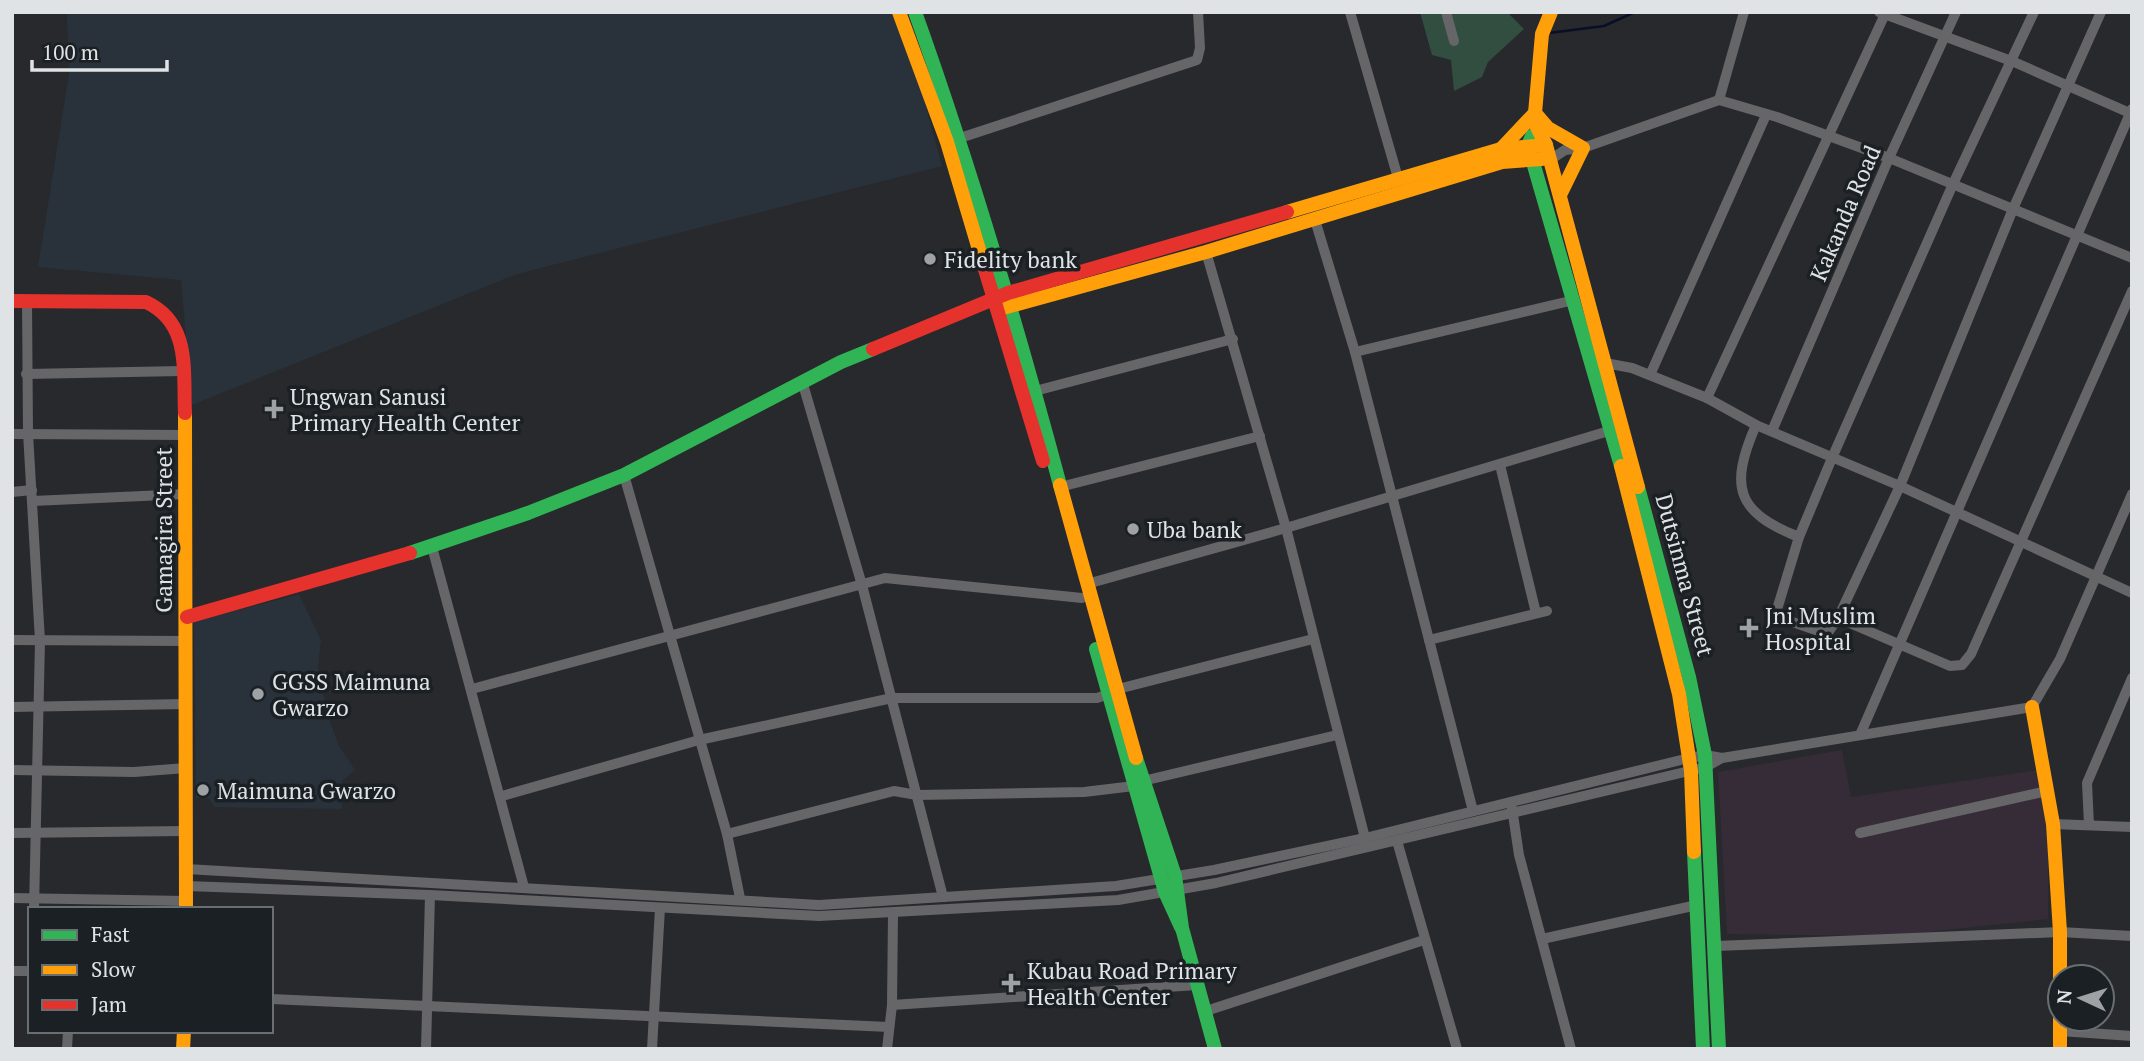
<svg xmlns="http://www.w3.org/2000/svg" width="2144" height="1061" viewBox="0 0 2144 1061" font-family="'PT Serif',serif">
	<rect width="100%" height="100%" fill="#27292c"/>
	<!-- industrial -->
	<polygon fill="#352c38" points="1842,750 1851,797 2039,770 2048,838 2048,919 1890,936 1727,934 1718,772"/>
	<!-- built -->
	<g fill="#29323b">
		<polygon points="67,12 900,12 942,166 517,274 192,405 181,280 38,267 69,74"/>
		<polygon points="299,594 321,640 318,668 327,713 339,746 355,770 342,781 342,809 214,807 209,798 196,798 194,622"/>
	</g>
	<!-- green -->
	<polygon fill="#324e40" points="1420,12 1507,12 1524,29 1488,62 1482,77 1454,91 1451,60 1432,55"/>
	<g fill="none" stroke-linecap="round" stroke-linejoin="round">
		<!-- stream -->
		<polyline stroke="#091025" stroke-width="2.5" points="1549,33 1604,26 1635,12"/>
		<!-- street -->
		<g stroke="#666568" stroke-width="10">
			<polyline points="1350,12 1398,178"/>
			<polyline points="1446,12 1454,41"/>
			<polyline points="1879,12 2014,62 2132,114"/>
			<polyline points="2034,12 1953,184 1832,458 1799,537 1775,616 1827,634 1838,618 1950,666 1962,665 1971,654 2132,291"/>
			<polyline points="1719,100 1744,12"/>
			<polyline points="960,138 1197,60 1200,48 1198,12"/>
			<polyline points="1550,160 1565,150 1583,148 1719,100 1777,117 1889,158 2132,258"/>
			<polyline points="1315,220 1355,352 1473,811"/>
			<polyline points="1206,252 1286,528 1365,838"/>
			<polyline points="27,300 28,433 40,641 34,909"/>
			<polyline points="1355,352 1574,300"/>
			<polyline points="1605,363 1632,368 1707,398 1756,425 1900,486 2132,593"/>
			<polyline points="26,374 182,371"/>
			<polyline points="1650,375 1766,115"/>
			<polyline points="802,381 862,585 943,897"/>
			<polyline points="1035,391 1233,339"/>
			<polyline points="1707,398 1886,12"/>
			<path d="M1756,425C1729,487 1736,512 1799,537"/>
			<polyline points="1772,431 1889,158 1956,12"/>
			<polyline points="12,434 186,435"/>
			<polyline points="1500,465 1536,613"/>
			<polyline points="624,475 727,834 740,898"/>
			<polyline points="1060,487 1260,436"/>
			<polyline points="12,492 32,490"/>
			<polyline points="33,501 186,494"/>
			<polyline points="432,547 524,887"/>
			<polyline points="1087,584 1286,528 1612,430"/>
			<polyline points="1838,618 1900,486 2013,209 2101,12"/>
			<polyline points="12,640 185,641"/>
			<polyline points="1429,640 1547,611"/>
			<polyline points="472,689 885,578 1082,598"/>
			<polyline points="1118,689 1313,639"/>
			<polyline points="12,707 186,704"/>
			<polyline points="1860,735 2132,109"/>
			<polyline points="12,770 134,772 186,768"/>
			<polyline points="1143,781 1337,735"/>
			<polyline points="502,796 699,740 892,698 1097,698 1109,694"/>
			<polyline points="1512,808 1519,855 1571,1049"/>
			<polyline points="2053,824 2132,827"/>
			<polyline points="2089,825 2087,783 2132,678"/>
			<polyline points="12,833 185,831"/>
			<polyline points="1860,833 2047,791"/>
			<polyline points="727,834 894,791 917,795 1084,792 1134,786"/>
			<polyline points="1397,841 1457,1049"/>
			<polyline points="186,869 819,905 1116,886 1214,870 1365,838 1689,758 1705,755 1722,758 2032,707 2060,659 2132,494"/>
			<polyline points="186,886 430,895 819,916 1118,900 1216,883 1706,767 1722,758"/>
			<polyline points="12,898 186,901"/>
			<polyline points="1542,939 1697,905"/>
			<polyline points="1716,946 2060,932 2132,936"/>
			<polyline points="12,971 30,971"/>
			<polyline points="271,999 889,1027"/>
			<polyline points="892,1005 1197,985"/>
			<polyline points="1206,1011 1424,940"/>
			<polyline points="2060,1031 2132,1036"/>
			<polyline points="67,1049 68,1031"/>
			<polyline points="426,1049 430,895"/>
			<polyline points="652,1049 660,908"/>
			<polyline points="887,1049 892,1005 893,914"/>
		</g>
		<!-- fast -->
		<g stroke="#30b455" stroke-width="14">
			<path d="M915,12C971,168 1017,325 1060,485"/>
			<polyline points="1532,136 1528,145 1621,466"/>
			<polyline points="1638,487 1689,677 1705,755 1719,1049"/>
			<polyline points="410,553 528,513 624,475 841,362 873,349"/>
			<polyline points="1096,649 1165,892 1181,927"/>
			<polyline points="1136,758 1175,876 1182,928 1215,1049"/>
			<polyline points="1694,852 1703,1049"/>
		</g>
		<!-- slow -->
		<g stroke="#ff9f0a" stroke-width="14">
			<polyline points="899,12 947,142 983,263"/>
			<polyline points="1551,12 1542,34 1535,113 1536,125 1546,145 1638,487"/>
			<polyline points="1501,149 1535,113 1548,128 1583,148 1561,193"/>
			<polyline points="1287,212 1501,149 1546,145"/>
			<polyline points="1003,308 1206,252 1502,162 1542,159"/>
			<polyline points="185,413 186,909"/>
			<polyline points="1621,466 1679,694 1691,771 1694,852"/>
			<polyline points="1060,485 1136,758"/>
			<polyline points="2032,707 2053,824 2060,932 2060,1049"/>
			<polyline points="183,1049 184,1031"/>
		</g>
		<!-- jam -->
		<g stroke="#e5322d" stroke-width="14">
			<polyline points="983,263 1043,461"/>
			<path d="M12,301L146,302C191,323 183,370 185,413"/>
			<polyline points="873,349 1008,293 1287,212"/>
			<polyline points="187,617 410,553"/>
		</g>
	</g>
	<!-- markers -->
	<g fill="#9fa2a5" stroke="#1b2025" stroke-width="2.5">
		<circle cx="930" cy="259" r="7"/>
		<path d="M270.5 398.5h7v7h7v7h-7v7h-7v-7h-7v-7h7z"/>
		<circle cx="1133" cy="529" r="7"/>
		<path d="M1745.5 617.5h7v7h7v7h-7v7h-7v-7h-7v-7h7z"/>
		<circle cx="258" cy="694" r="7"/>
		<circle cx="203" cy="790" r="7"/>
		<path d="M1007.5 972.5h7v7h7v7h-7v7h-7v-7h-7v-7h7z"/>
	</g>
	<g text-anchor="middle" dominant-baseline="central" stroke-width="7" stroke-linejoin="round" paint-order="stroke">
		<!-- street labels -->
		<g font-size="23" fill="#dfe3e6" stroke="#1b2025">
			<text transform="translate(1845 213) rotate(-67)">Kakanda Road</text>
			<text transform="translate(163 530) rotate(-90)">Gamagira Street</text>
			<text transform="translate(1685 575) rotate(75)">Dutsinma Street</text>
		</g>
		<!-- poi labels -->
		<g font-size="23" fill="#dfe3e6" stroke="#1b2025" text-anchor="start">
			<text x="944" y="259">Fidelity bank</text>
			<text x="290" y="396">Ungwan Sanusi<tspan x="290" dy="26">Primary Health Center</tspan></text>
			<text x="1147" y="529">Uba bank</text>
			<text x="1765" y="615">Jni Muslim<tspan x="1765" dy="26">Hospital</tspan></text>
			<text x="272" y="681">GGSS Maimuna<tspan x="272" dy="26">Gwarzo</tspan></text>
			<text x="217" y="790">Maimuna Gwarzo</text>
			<text x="1027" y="970">Kubau Road Primary<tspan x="1027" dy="26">Health Center</tspan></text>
		</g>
	</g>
	<!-- border -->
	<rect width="2144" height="1061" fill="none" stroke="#dfe3e6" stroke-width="28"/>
	<!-- legend -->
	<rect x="28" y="907" width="245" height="126" fill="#1b2025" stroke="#696e72" stroke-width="2"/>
	<rect x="42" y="930" width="35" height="10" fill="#30b455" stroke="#696e72" stroke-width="2"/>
	<text x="91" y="942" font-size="21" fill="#dfe3e6">Fast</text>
	<rect x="42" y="965" width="35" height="10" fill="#ff9f0a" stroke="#696e72" stroke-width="2"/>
	<text x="91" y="977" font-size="21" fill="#dfe3e6">Slow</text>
	<rect x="42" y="1000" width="35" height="10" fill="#e5322d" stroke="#696e72" stroke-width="2"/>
	<text x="91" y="1012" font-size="21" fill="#dfe3e6">Jam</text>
	<!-- north arrow -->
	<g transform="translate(2081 998) rotate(274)"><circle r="33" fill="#1b2025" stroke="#696e72" stroke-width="2"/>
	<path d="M0-5L12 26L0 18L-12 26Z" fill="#9fa2a5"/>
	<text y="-10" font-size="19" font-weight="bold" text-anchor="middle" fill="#dfe3e6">N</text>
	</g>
	<!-- scale -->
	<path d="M32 60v10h135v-10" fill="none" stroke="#dfe3e6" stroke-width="3.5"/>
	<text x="42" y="60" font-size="21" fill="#dfe3e6" stroke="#1b2025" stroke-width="5" paint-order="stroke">100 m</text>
</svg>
